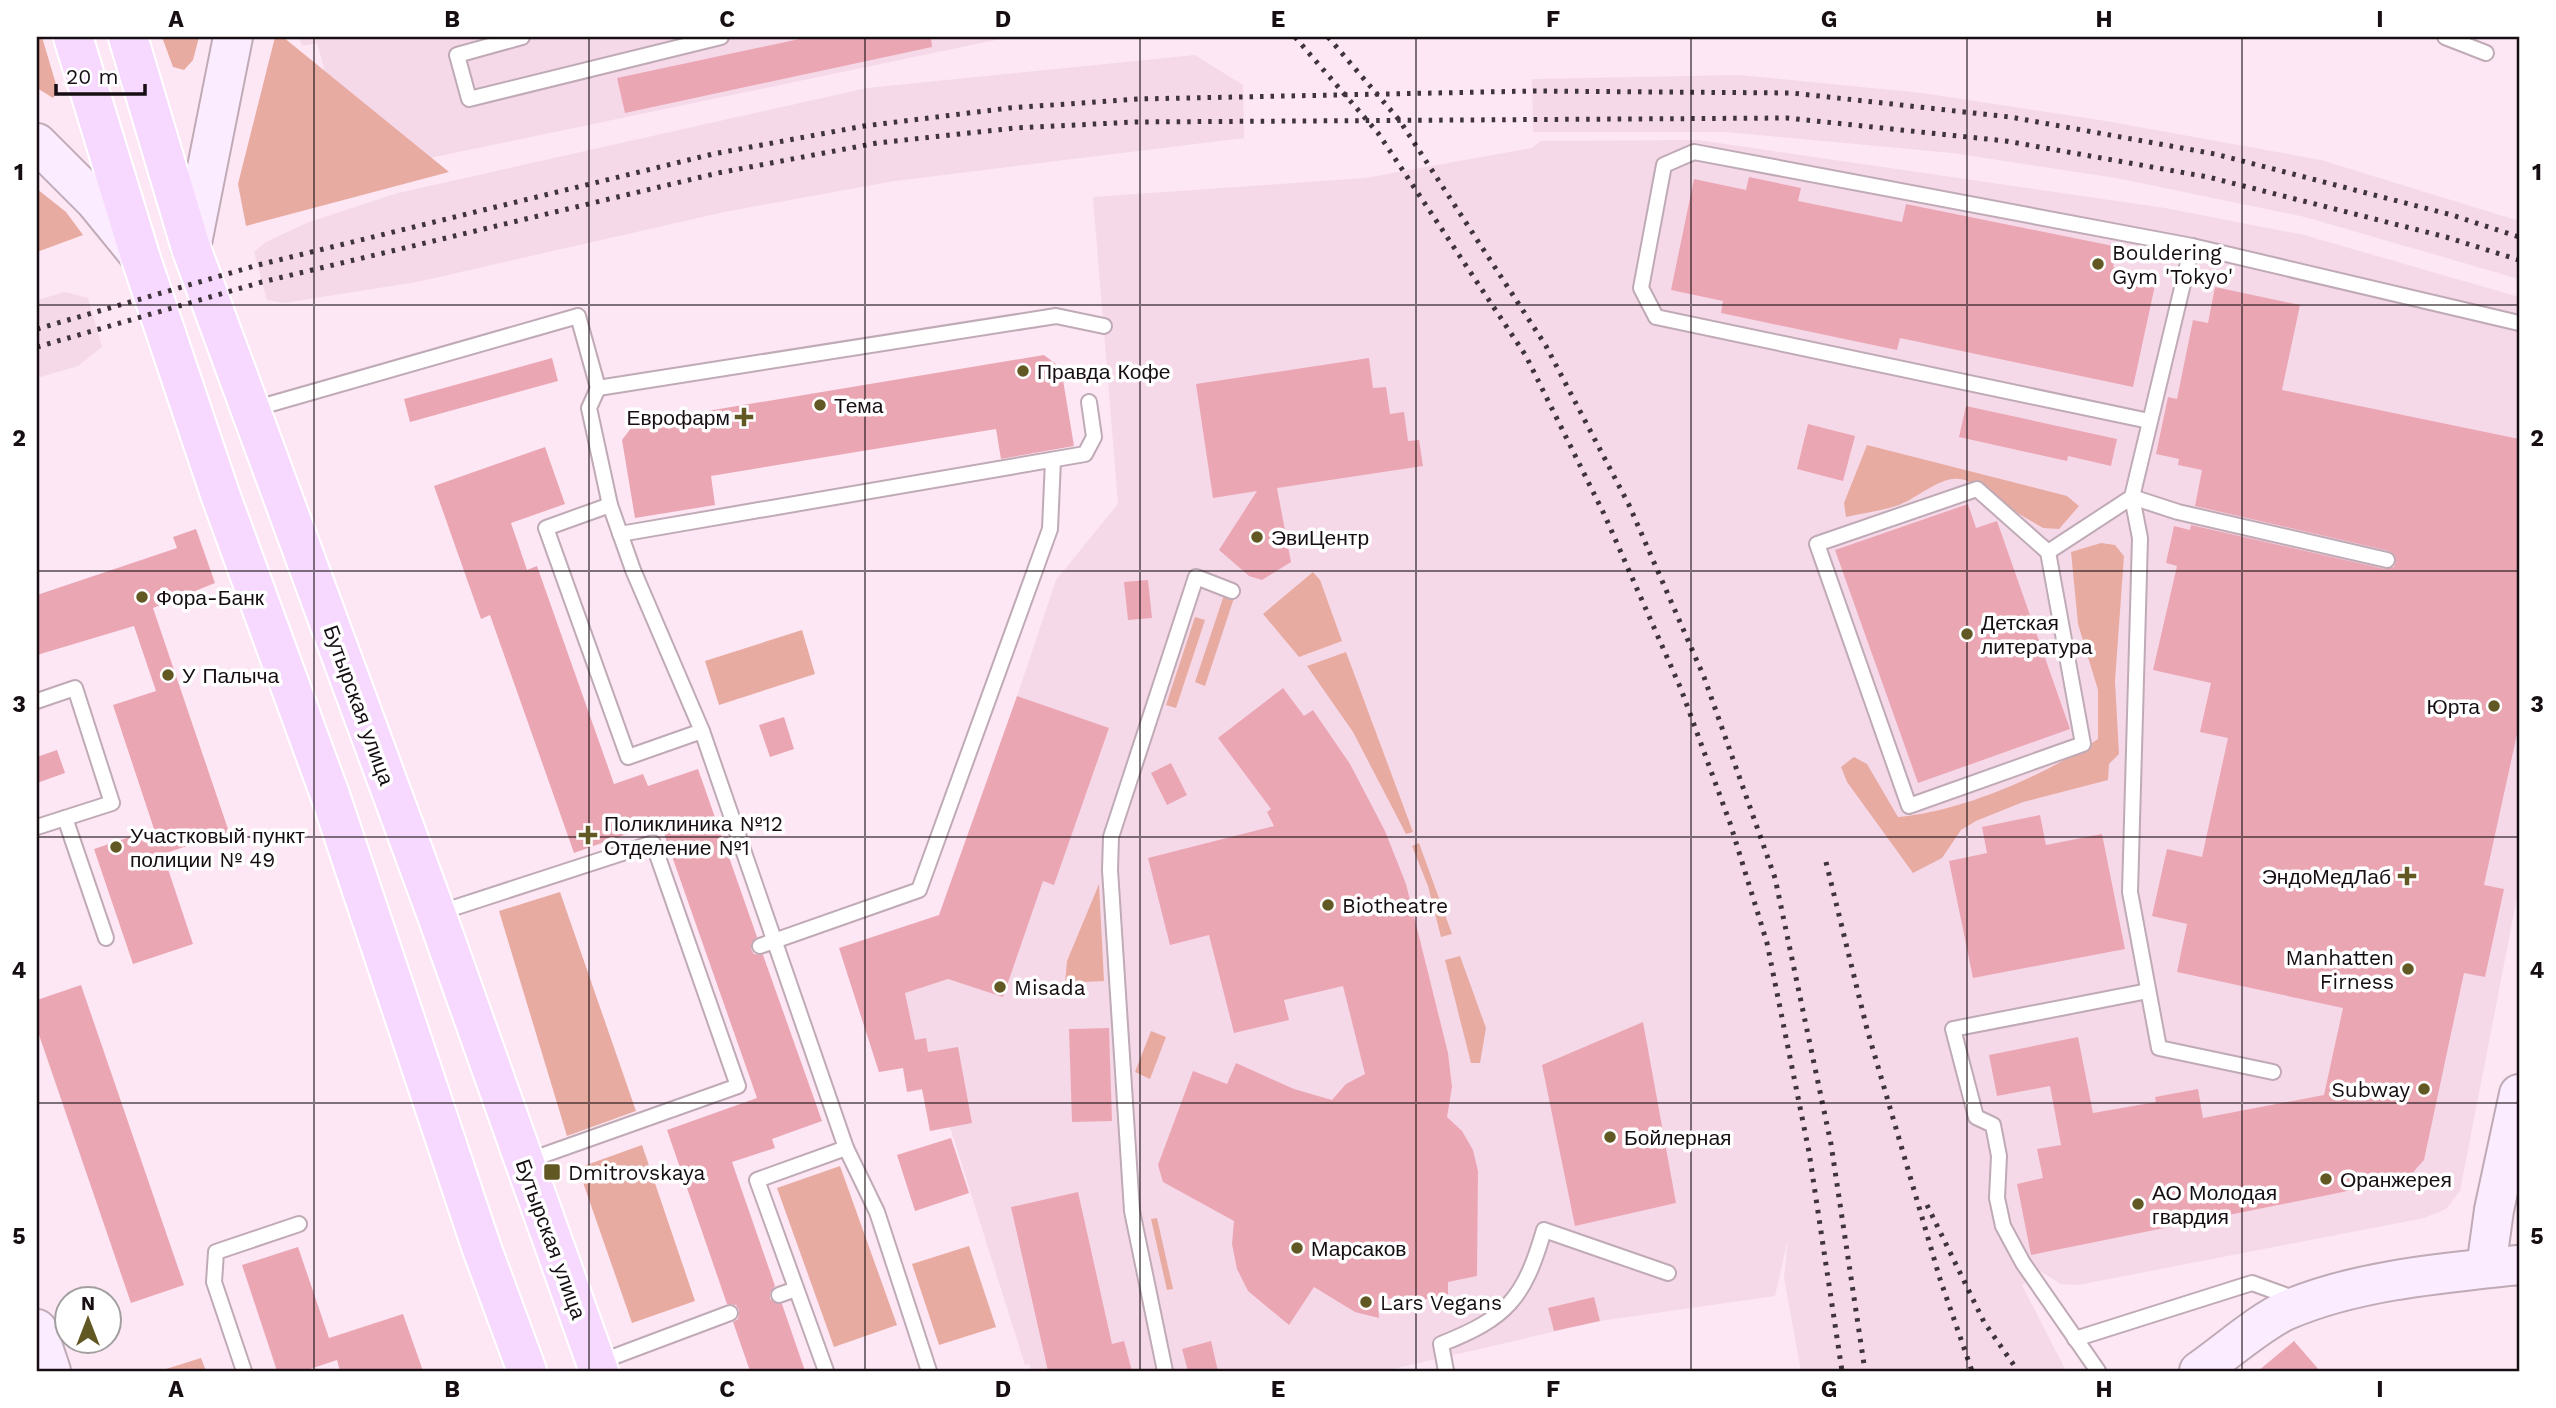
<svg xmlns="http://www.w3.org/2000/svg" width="2556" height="1408" viewBox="0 0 2556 1408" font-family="'Work Sans',sans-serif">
	<rect width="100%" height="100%" fill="#fde7f4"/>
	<!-- built -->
	<g fill="#f6d9e9">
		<polygon points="299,37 1010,37 353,174 317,43 302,46"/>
		<polygon points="1195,55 1243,85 1244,138 895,181 724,212 417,282 284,303 267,300 254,252 266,242 309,222 398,193 867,88"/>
		<polygon points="1740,75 1922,93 2100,120 2321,160 2519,221 2519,279 2305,217 2116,178 1952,153 1726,132 1533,132 1532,79"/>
		<polygon points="1698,140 2165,208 2304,235 2519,297 2519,887 2460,1191 2446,1209 2424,1218 2078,1285 2061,1284 2040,1271 2022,1285 2066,1371 1801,1371 1784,1278 1788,1239 1775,1296 1600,1321 1384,1371 1031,1371 1029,1364 1025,1365 950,1127 922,1090 907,1092 903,1068 879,1072 847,973 947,940 1050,708 1017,696 1056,580 1118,504 1093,197 1365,178 1532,148 1541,141"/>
		<polygon points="65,292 88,298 102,347 78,366 37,378 37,300"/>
	</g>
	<!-- green -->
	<g fill="#e8aba1">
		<polygon points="37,37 42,37 58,91 53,98 37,88"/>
		<polygon points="162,37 199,37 193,60 184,70 173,67"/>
		<polygon points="275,37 283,37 449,172 246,226 238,184"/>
		<polygon points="37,189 66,212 83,235 37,252"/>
		<path d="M1867,445L2067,496L2079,506L2059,529L2043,528L1977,489C1954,462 1923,496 1899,505C1882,511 1863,513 1846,517L1844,503Z"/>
		<path d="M2101,543L2115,545L2124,556L2115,681L2119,754L2109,764L2108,780L2023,802L1976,821L1961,830L1942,858L1913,873L1847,782L1841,767L1854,757L1867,764L1898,817C1961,812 2046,775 2098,739V690L2078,624L2071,552Z"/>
		<polygon points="1313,572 1320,580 1342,641 1299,657 1263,614"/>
		<polygon points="1224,595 1234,598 1205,686 1195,682"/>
		<polygon points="1195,617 1205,620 1176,708 1166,705"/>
		<polygon points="802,630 815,674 719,705 705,661"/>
		<polygon points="1346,652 1413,832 1406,834 1353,732 1307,666"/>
		<polygon points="1419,843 1452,934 1441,937 1428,886 1412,846"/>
		<polygon points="1099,884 1104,981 1065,983 1067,961"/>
		<polygon points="560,892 636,1111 567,1136 499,911"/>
		<polygon points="1460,956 1486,1028 1480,1063 1471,1063 1445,960"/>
		<polygon points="1151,1031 1166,1037 1150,1079 1135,1072"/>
		<polygon points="642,1145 695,1301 632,1323 578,1168"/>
		<polygon points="840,1166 897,1325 834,1347 777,1188"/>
		<polygon points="1157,1218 1173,1289 1167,1290 1151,1219"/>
		<polygon points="969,1246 996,1327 939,1345 912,1264"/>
		<polygon points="201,1358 206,1371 163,1371 163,1370"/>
	</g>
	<!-- building -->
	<g fill="#eba6b4">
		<polygon points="809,37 931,37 932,47 625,113 617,78"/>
		<polygon points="1749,177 1801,188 1798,201 1902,222 1906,204 2118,247 2113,267 2157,276 2133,387 1900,338 1897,350 1721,313 1723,301 1671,290 1694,179 1746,190"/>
		<polygon points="2215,287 2300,305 2282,390 2519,439 2519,725 2484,885 2504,889 2485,977 2464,973 2424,1160 2407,1179 2031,1255 2017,1184 2043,1178 2037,1149 2061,1145 2050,1086 1997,1096 1989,1055 2078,1037 2093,1113 2156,1102 2155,1097 2198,1089 2203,1118 2324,1095 2343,1008 2177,972 2187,924 2152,916 2167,849 2202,857 2228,738 2200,732 2211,683 2153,670 2177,566 2166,563 2174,526 2190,530 2191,525 2385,569 2394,567 2396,561 2389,551 2195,506 2202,470 2178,465 2179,459 2156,454 2168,397 2177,399 2193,320 2208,323"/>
		<polygon points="1044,355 1061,368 1074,446 1001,459 996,429 711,476 715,505 635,518 622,440 635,423"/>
		<polygon points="552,358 558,381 410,422 404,399"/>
		<polygon points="1369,358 1373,388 1386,387 1390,414 1404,412 1408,441 1419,440 1423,466 1277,488 1291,562 1262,580 1249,576 1219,550 1257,491 1213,498 1196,384"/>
		<polygon points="1966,406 2117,439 2111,466 2068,456 2067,461 1959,437"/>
		<polygon points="1808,424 1855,436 1843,481 1797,469"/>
		<polygon points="545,447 565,504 511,523 527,570 537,566 614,784 643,774 648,786 698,769 757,937 751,949 754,954 763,955 822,1121 772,1139 775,1148 732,1162 775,1286 770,1293 770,1299 782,1304 805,1371 750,1371 733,1322 738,1319 739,1310 736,1305 727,1304 667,1130 757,1098 660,822 574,853 490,615 481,619 434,486"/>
		<polygon points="1968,504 1976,528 1997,521 2070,729 1918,783 1835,550"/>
		<polygon points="196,529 215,583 153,608 229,832 163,854 193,944 133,964 94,849 154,829 113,705 156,691 134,626 37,655 37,595 177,548 173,537"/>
		<polygon points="1148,580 1152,618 1128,620 1124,582"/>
		<polygon points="1283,688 1304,716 1313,710 1350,764 1385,831 1406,884 1448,1053 1452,1087 1447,1117 1462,1131 1473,1150 1478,1171 1477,1276 1448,1282 1448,1294 1423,1300 1378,1298 1379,1318 1355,1312 1314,1287 1289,1325 1248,1291 1237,1269 1232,1244 1234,1221 1163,1182 1158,1165 1193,1071 1227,1084 1236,1063 1294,1089 1332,1100 1346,1084 1365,1074 1343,986 1284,1000 1289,1020 1234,1033 1209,935 1170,945 1148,858 1274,826 1267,812 1271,809 1218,738"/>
		<polygon points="1017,696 1109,728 1054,885 1043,881 1003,997 948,979 905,993 915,1040 926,1038 928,1052 958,1047 972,1123 930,1131 922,1089 907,1092 903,1068 879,1072 839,948 939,915"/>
		<polygon points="784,717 794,749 770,757 759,725"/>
		<polygon points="57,750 65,773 37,783 37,757"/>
		<polygon points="1171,763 1187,795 1167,805 1151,773"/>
		<polygon points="2040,815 2046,845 2102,834 2125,949 1973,978 1949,861 1987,853 1982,827"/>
		<polygon points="81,985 184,1285 131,1303 37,1029 37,1000"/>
		<polygon points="1643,1022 1676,1203 1575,1226 1542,1065"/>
		<polygon points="1109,1028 1112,1121 1072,1122 1069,1029"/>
		<polygon points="951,1138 969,1193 915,1211 897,1155"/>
		<polygon points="1078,1192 1112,1344 1124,1341 1132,1371 1048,1371 1011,1207"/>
		<polygon points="298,1247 329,1338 403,1314 423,1371 340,1371 337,1360 304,1371 277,1371 242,1265"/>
		<polygon points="1594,1297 1600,1321 1554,1331 1548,1308"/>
		<polygon points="1211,1341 1218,1371 1188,1371 1182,1349"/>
		<polygon points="2294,1341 2320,1371 2258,1371"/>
	</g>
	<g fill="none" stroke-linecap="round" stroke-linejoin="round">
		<defs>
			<g id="lane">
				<polyline points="522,37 457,55 469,99 721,37"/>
				<polyline points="2445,37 2486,53"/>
				<polyline points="2192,246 2132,497 2140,538 2130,892 2159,1048 2273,1072"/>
				<polyline points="598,388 1056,316 1104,326"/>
				<polyline points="253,409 578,316 598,388 589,408 610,505 633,570 702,731"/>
				<polyline points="2149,421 1656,317 1641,288 1664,165 1694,152 2192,246 2519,323"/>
				<polygon points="1977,489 2048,552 2083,744 1909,806 1817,544"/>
				<polyline points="2132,497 2178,512 2387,560"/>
				<polyline points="610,505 546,528 628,757 702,731 846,1148 757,1180 826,1371"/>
				<polyline points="620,534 1085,454 1094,437 1089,402"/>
				<polyline points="2048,552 2132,497"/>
				<polyline points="37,701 75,688 112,803 37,827"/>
				<polyline points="65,818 106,938"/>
				<polyline points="438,913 653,843 738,1086 524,1162"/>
				<polyline points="760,946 919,890 1050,529 1053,460"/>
				<polyline points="846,1148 877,1212 929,1371"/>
				<polyline points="779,1295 796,1289"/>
				<polyline points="2075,1339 2252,1283 2296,1299"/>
				<polyline points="597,1363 730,1313"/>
				<polyline points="244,1371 214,1282 216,1252 299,1224"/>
				<polyline points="1165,1371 1132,1211 1110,870 1111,837 1196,577 1232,591"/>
				<path d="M1446,1371L1441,1344C1507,1318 1524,1299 1544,1230L1668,1273"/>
				<polyline points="2098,1371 2023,1263 2003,1226 1997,1198 1999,1156 1993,1125 1976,1117 1953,1029 2148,991"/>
			</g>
			<g id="secondary">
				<polyline points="37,143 95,201 139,255"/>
				<polyline points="191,248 233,37"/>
				<polyline points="2486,1268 2494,1210 2519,1094"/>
				<polyline points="37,1329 51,1371"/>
				<path d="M2199,1371C2224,1354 2261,1321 2287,1310C2357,1280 2444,1273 2519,1265"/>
			</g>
			<g id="primary">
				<polyline points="73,37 141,259 220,494 330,795 482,1249 527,1371"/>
				<polyline points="128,37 191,248 436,913 599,1371"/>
			</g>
		</defs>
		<!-- lane casing -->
		<use href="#lane" stroke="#bfaab6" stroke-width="18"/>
		<!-- secondary casing -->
		<use href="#secondary" stroke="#bfaab6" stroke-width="42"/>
		<!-- primary casing -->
		<use href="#primary" stroke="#fff" stroke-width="42"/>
		<!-- lane -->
		<use href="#lane" stroke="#fff" stroke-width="14"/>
		<!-- secondary -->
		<use href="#secondary" stroke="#fbecff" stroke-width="38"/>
		<!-- primary -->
		<use href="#primary" stroke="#f7d8fe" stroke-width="38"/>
		<!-- rail -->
		<g stroke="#3f343b" stroke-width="5" stroke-dasharray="3.5 7" stroke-linecap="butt">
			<polyline points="1295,37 1378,133 1526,356 1605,516 1681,689 1730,823 1767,943 1809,1152 1842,1371"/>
			<polyline points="1328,37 1400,121 1546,346 1629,505 1704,677 1775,878 1831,1144 1865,1371"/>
			<polyline points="37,329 258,265 713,154 864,126 1009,108 1138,99 1533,91 1792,93 2010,117 2215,154 2452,215 2519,237"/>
			<polyline points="37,347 262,282 718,173 877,143 1015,128 1135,122 1787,118 2006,141 2208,177 2446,237 2519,260"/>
			<polyline points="1826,862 1867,1029 1940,1279 1972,1371"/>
			<polyline points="1927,1205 1984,1322 2018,1371"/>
		</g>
	</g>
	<!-- grid -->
	<path fill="none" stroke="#160e13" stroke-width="2" stroke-opacity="0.55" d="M314,37V1371M589,37V1371M865,37V1371M1140,37V1371M1416,37V1371M1691,37V1371M1967,37V1371M2242,37V1371M37,305H2519M37,571H2519M37,837H2519M37,1103H2519"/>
	<!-- markers -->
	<g fill="#625824" stroke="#fff" stroke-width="2.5">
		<circle cx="2098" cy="264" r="7"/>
		<circle cx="1023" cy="371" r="7"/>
		<circle cx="820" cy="405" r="7"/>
		<path d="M740.5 406.5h7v7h7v7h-7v7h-7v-7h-7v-7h7z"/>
		<circle cx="1257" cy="537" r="7"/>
		<circle cx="142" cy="597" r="7"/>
		<circle cx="1967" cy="634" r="7"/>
		<circle cx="168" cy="675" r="7"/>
		<circle cx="2494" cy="706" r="7"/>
		<path d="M584.5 824.5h7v7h7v7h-7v7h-7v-7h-7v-7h7z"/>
		<circle cx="116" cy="847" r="7"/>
		<path d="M2403.5 865.5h7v7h7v7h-7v7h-7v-7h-7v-7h7z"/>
		<circle cx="1328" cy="905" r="7"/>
		<circle cx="2408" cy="969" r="7"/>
		<circle cx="1000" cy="987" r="7"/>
		<circle cx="2424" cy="1089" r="7"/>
		<circle cx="1610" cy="1137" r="7"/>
		<rect x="543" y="1163" width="18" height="18" rx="3.5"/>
		<circle cx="2326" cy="1179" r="7"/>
		<circle cx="2138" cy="1204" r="7"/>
		<circle cx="1297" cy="1248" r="7"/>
		<circle cx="1366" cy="1302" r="7"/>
	</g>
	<g text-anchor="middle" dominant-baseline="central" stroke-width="7" stroke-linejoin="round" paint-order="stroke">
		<!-- poi labels -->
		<g font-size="21" fill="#160e13" stroke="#fff" text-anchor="start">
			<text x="2112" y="252">Bouldering<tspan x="2112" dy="24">Gym 'Tokyo'</tspan></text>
			<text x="1037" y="371">Правда Кофе</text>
			<text x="834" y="405">Тема</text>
			<text x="730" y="417" text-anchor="end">Еврофарм</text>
			<text x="1271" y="537">ЭвиЦентр</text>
			<text x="156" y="597">Фора-Банк</text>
			<text x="1981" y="622">Детская<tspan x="1981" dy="24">литература</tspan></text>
			<text x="182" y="675">У Палыча</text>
			<text x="2480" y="706" text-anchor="end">Юрта</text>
			<text x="604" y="823">Поликлиника №12<tspan x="604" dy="24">Отделение №1</tspan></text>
			<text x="130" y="835">Участковый пункт<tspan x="130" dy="24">полиции № 49</tspan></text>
			<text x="2391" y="876" text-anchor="end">ЭндоМедЛаб</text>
			<text x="1342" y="905">Biotheatre</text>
			<text x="2394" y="957" text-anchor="end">Manhatten<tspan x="2394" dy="24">Firness</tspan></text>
			<text x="1014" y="987">Misada</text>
			<text x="2410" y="1089" text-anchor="end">Subway</text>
			<text x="1624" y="1137">Бойлерная</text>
			<text x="568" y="1172">Dmitrovskaya</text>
			<text x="2340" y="1179">Оранжерея</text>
			<text x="2152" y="1192">АО Молодая<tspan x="2152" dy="24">гвардия</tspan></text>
			<text x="1311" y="1248">Марсаков</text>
			<text x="1380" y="1302">Lars Vegans</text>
		</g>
		<!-- street labels -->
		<g font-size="21" fill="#160e13" stroke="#fff">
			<text transform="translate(359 705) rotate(70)">Бутырская улица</text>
			<text transform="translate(551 1239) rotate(70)">Бутырская улица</text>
		</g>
	</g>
	<!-- border -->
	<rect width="2556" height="1408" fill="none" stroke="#ffffff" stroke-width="77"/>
	<!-- north arrow -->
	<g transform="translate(88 1320)"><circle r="33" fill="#ffffff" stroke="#a29fa1" stroke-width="2"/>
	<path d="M0-5L12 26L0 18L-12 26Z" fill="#625824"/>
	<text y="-10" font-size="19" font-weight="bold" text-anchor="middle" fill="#160e13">N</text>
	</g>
	<!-- scale -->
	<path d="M56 84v10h89v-10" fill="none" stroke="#160e13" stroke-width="3.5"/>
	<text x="66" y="84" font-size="21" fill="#160e13" stroke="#ffffff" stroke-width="5" paint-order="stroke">20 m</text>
	<rect x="38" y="38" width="2480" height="1332" fill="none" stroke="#160e13" stroke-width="2.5"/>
	<g font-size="23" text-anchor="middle" font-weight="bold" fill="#160e13">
		<text x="176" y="27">A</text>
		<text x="452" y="27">B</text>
		<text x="727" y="27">C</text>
		<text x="1003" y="27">D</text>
		<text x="1278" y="27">E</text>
		<text x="1553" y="27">F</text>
		<text x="1829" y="27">G</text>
		<text x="2104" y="27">H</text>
		<text x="2380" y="27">I</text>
		<text x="19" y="180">1</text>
		<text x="2537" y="180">1</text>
		<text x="19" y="446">2</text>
		<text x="2537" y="446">2</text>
		<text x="19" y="712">3</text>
		<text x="2537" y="712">3</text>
		<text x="19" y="978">4</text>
		<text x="2537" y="978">4</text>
		<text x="19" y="1244">5</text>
		<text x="2537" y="1244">5</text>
		<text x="176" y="1397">A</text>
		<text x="452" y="1397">B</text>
		<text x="727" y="1397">C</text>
		<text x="1003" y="1397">D</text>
		<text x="1278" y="1397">E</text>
		<text x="1553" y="1397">F</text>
		<text x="1829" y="1397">G</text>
		<text x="2104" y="1397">H</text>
		<text x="2380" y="1397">I</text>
	</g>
</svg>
